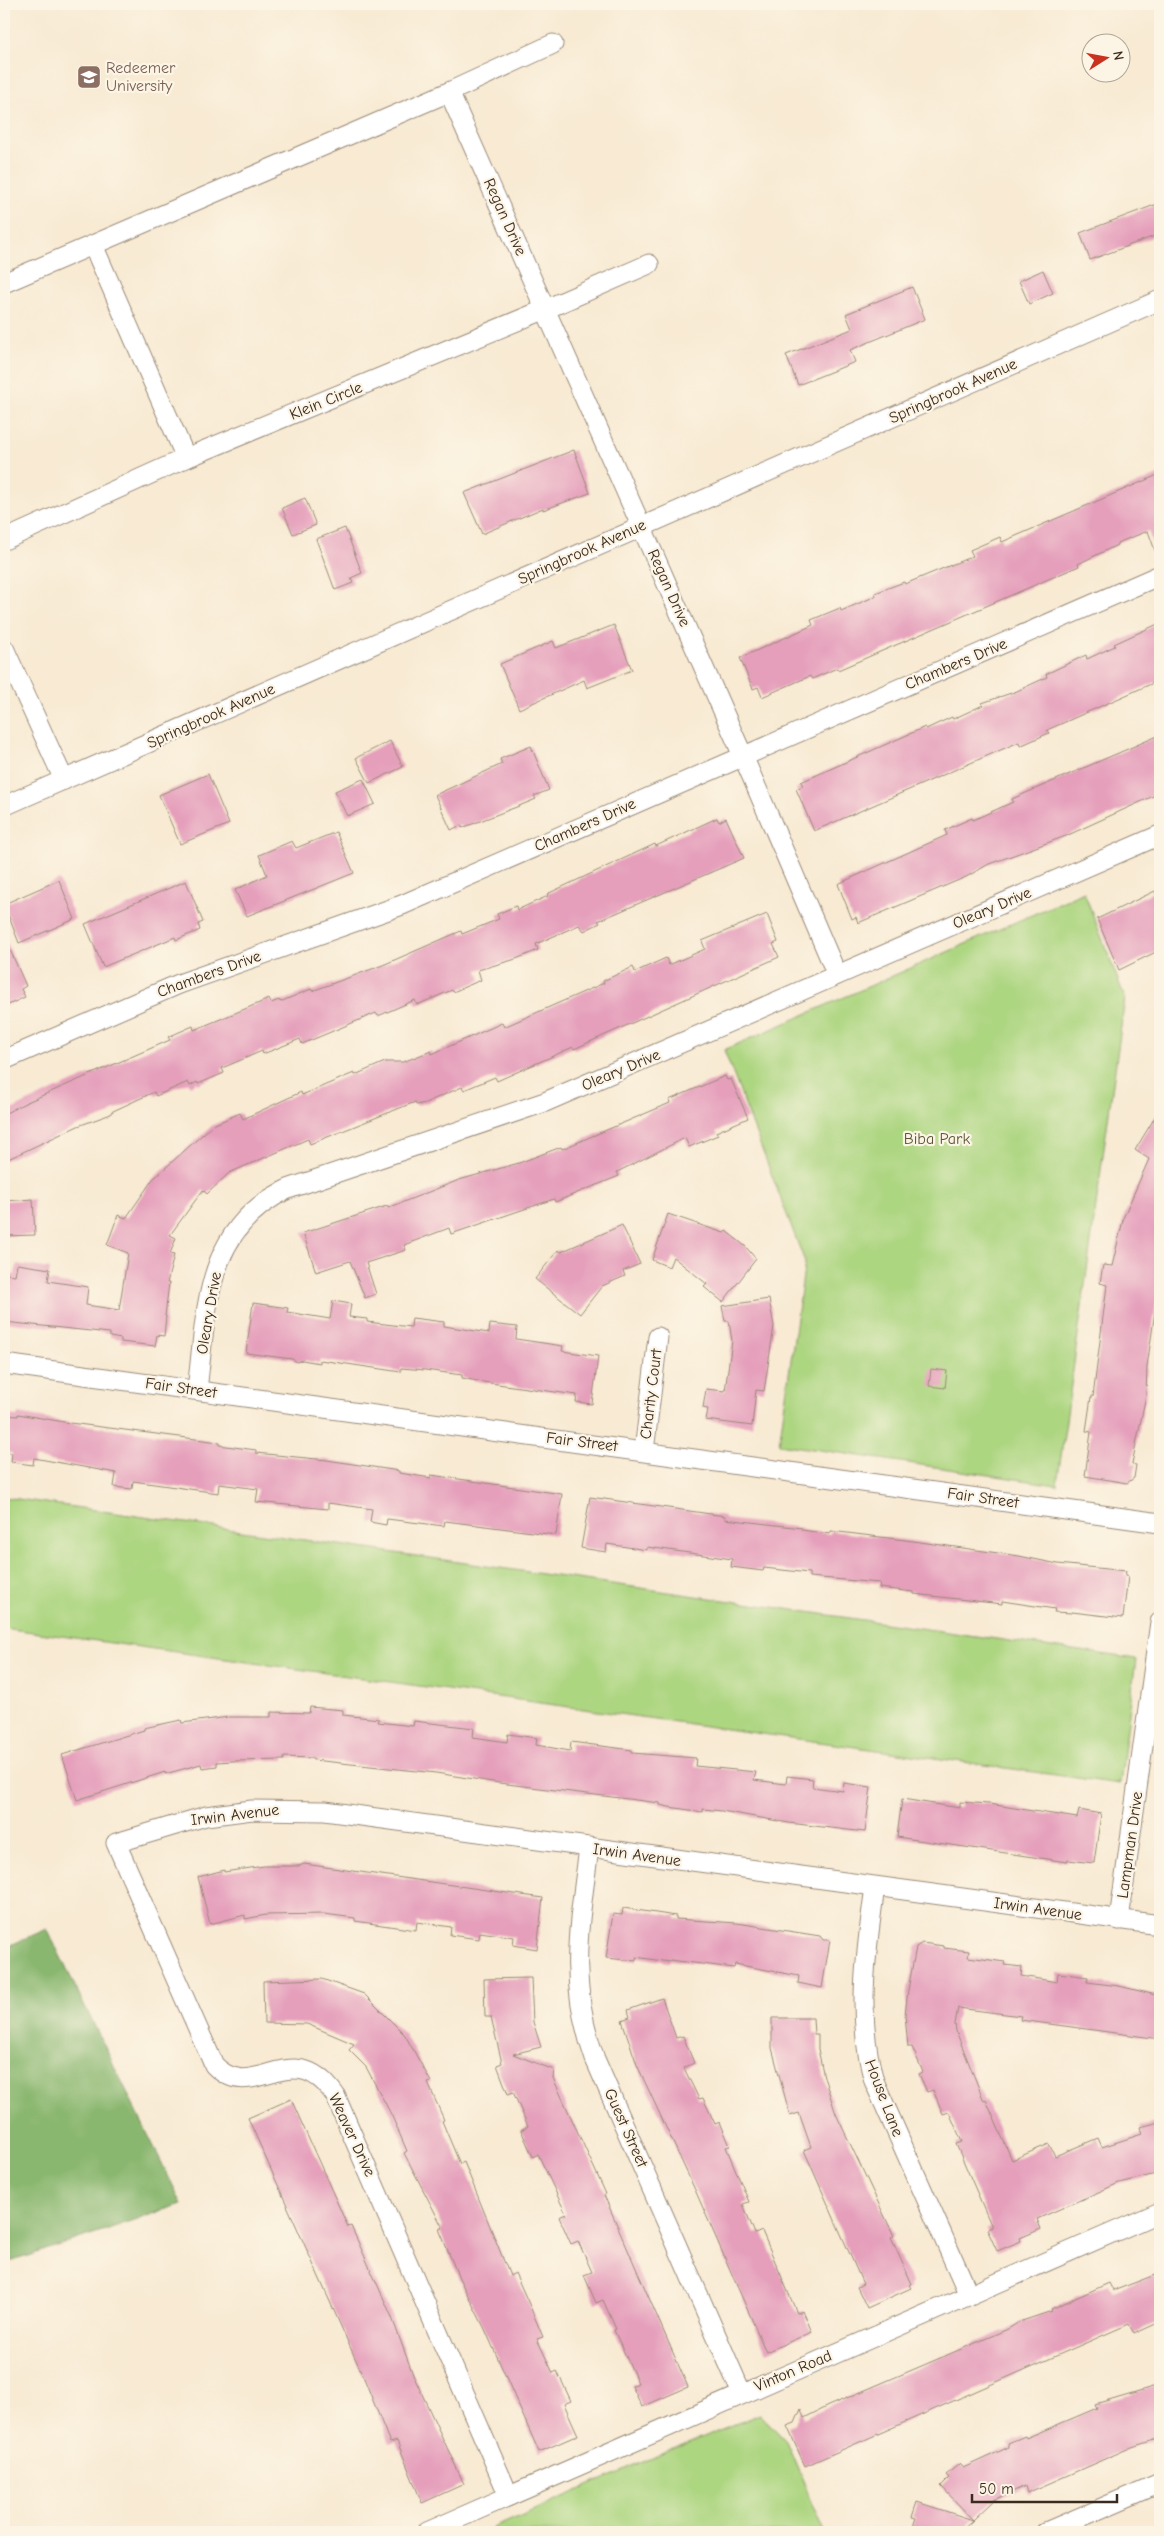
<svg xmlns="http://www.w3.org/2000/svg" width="1164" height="2536" viewBox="0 0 1164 2536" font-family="'Comic Neue',sans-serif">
	<rect width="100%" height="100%" fill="#fcf5e5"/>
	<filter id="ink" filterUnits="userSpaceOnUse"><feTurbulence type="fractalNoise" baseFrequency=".02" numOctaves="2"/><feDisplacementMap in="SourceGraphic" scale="10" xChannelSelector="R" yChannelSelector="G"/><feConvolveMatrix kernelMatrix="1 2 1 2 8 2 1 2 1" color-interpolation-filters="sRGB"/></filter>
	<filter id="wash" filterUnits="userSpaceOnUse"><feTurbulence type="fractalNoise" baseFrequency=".0096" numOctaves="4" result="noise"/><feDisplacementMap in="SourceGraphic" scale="20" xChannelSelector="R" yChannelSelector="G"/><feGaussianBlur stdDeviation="1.12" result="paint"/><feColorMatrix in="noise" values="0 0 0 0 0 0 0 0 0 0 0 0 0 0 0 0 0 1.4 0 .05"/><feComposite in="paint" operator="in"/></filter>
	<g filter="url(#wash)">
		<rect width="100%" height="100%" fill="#f8ead3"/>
		<!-- green -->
		<g fill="#add681" stroke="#748050">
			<polygon points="1084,892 1125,998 1057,1485 779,1444 805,1262 724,1050"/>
			<polygon points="4,1497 1136,1659 1120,1784 4,1628"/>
			<polygon points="760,2414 786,2441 825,2532 484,2532 675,2448"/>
		</g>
		<!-- forest -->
		<polygon fill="#8ab76f" stroke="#627046" points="47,1929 182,2204 4,2264 4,1948"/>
		<g id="blocks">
			<!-- building -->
			<g fill="#e59fbb">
				<polygon points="1160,203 1160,234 1090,260 1080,233"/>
				<polygon points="1043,270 1053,293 1029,304 1019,281"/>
				<polygon points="912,287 925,319 850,350 855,362 798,385 786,355 852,329 846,314"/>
				<polygon points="574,450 590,493 543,510 543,508 482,534 464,493"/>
				<polygon points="1160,474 1160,559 1158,559 1148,531 1117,543 1117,545 1078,564 1079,566 838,670 837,668 812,679 810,676 762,697 758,687 753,689 740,658 813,625 811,620 840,608 841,611 876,596 875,593 904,582 905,584 973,556 970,550 1000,537 1002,542"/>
				<polygon points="305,498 316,525 293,534 282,508"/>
				<polygon points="345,528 362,573 351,578 353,583 335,590 316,539"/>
				<polygon points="1160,623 1160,680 1047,730 1049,733 1020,746 1019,742 814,831 796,789 803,786 801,782 925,727 926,729 952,717 953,719 983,705 982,703 1017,691 1047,677 1046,674 1086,655 1087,659 1115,646 1114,644"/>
				<polygon points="614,625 632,670 587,688 584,680 519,709 500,664 553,641 556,648"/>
				<polygon points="1160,735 1160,793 1066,836 989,864 966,877 858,923 856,917 852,919 838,884 947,835 945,830 972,818 973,820 1013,802 1012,799"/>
				<polygon points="390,741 403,767 369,783 356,758"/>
				<polygon points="531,746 549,790 534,796 536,799 519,806 462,828 461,825 451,830 435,795 502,764 500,759"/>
				<polygon points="208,774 229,824 180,844 159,795"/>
				<polygon points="363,779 375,804 347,816 335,791"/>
				<polygon points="717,818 719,822 726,818 744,858 598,921 600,923 584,931 579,925 536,944 538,950 516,959 478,970 481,980 453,992 452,990 417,1005 415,1000 378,1016 376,1013 302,1044 300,1039 263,1054 262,1051 222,1068 224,1073 198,1084 197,1082 190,1086 188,1082 156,1096 154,1092 111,1112 111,1114 78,1126 4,1161 4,1114 25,1103 170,1040 168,1037 193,1026 194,1030 269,999 271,1003 279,1000 280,1002 311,989 312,991 383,965 461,931 462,934 499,919 497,914 516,906 517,910 548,896 547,894 625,858 655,844 656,846"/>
				<polygon points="336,832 354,873 247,916 235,890 267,875 259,855 292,841 296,848"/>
				<polygon points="59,880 75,919 19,943 4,904"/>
				<polygon points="186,881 203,922 198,924 200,930 176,940 175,937 103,967 85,924"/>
				<polygon points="1155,891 1156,894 1160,893 1160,950 1119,970 1097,919"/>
				<polygon points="767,914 778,942 773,944 779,957 574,1049 573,1047 497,1081 495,1077 464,1090 462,1087 425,1103 416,1105 415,1102 310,1144 308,1139 229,1173 207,1194 203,1190 170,1235 176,1238 170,1254 174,1255 167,1283 169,1283 165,1316 166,1316 164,1336 157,1335 155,1346 121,1342 121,1339 110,1337 110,1333 4,1322 4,1274 15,1275 17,1264 50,1269 48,1281 88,1287 86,1305 119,1310 128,1253 107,1245 118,1215 126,1218 153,1179 213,1125 240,1113 243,1119 301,1092 302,1095 354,1073 355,1075 385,1062 403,1062 431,1051 432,1054 502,1023 504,1027 604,983 603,981 633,967 635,972 666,958 669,965 705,949 702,941"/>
				<polygon points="4,936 26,986 21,989 25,997 4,1007"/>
				<polygon points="725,1076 727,1080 731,1079 748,1118 716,1132 718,1135 689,1147 685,1138 617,1172 619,1176 555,1202 554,1199 451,1234 449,1228 404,1245 406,1250 366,1263 376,1294 365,1298 350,1261 316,1272 303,1233 387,1206 388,1208 459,1180 519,1163 561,1147 562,1149 670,1103 669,1100"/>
				<polygon points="1160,1109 1160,1292 1158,1291 1147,1366 1146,1395 1132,1464 1136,1465 1134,1478 1127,1483 1085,1476 1091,1432 1086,1431 1091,1397 1093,1397 1107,1285 1100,1283 1103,1265 1112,1266 1124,1216 1149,1159 1135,1150"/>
				<polygon points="33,1199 35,1235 4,1236 4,1201"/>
				<polygon points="668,1214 724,1233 726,1231 745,1246 756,1259 723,1302 704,1287 707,1284 673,1257 669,1267 652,1260"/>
				<polygon points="622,1225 640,1264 623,1271 625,1276 602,1286 580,1314 535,1279 558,1250 561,1252"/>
				<polygon points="769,1299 774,1326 764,1391 756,1390 752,1426 706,1420 708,1409 703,1408 706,1389 725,1391 732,1341 729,1321 725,1321 722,1306"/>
				<polygon points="333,1301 351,1304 349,1317 367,1319 367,1322 411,1327 412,1318 444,1322 444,1326 489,1333 490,1324 517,1327 516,1339 563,1346 562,1351 598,1356 592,1404 576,1402 577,1395 483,1382 462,1378 462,1375 425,1370 401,1368 401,1372 320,1360 320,1363 302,1360 297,1362 292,1359 246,1353 253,1303 288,1308 287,1312 330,1319"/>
				<polygon points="931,1369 947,1371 945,1388 929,1386"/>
				<polygon points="18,1414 70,1423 219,1442 219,1445 256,1450 256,1453 327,1460 399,1471 399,1473 431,1478 431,1475 562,1494 556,1535 445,1521 444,1526 387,1519 386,1525 370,1522 372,1509 328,1503 328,1509 256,1502 258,1489 219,1484 218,1493 133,1481 132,1489 114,1487 116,1473 34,1458 33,1465 11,1462 12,1453 4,1452 4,1415 18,1416"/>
				<polygon points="590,1497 725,1516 725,1519 802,1528 802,1530 830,1534 831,1531 913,1541 1019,1556 1058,1564 1126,1571 1125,1576 1128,1576 1123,1618 1072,1612 1072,1613 1054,1612 1055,1609 1002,1601 1002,1604 914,1594 914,1592 879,1588 880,1583 809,1577 809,1573 764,1568 763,1571 731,1567 732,1559 647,1547 647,1550 607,1544 606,1552 581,1548"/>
				<polygon points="310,1707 343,1710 343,1715 379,1719 378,1722 413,1726 414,1721 474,1728 473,1737 507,1742 508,1734 537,1738 536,1745 570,1751 571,1742 632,1750 632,1753 696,1758 695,1766 756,1772 754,1780 786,1784 787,1776 813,1779 812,1787 843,1791 844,1783 871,1787 865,1832 789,1823 722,1811 703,1809 703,1812 669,1807 660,1805 660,1803 499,1783 436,1773 313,1760 313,1758 284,1757 284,1760 233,1761 217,1762 217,1766 202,1768 201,1764 165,1774 165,1772 77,1800 62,1755 144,1730 144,1728 181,1720 182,1723 229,1717 271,1717 271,1712 309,1713"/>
				<polygon points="902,1799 960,1808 960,1802 989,1804 1077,1818 1079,1810 1101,1814 1094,1863 1068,1860 1067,1862 897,1837"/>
				<polygon points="304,1864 543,1898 537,1949 513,1945 514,1937 480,1932 479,1939 450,1935 451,1927 417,1922 416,1930 355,1921 355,1918 324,1914 266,1915 245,1919 245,1915 210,1924 198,1877 224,1870 224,1872 264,1866 299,1866"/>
				<polygon points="623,1908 676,1916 676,1919 737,1923 820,1936 823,1940 830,1940 822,1988 798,1983 799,1976 735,1964 734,1968 670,1960 669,1962 636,1957 636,1961 606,1958 613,1914 622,1915"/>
				<polygon points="922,1943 944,1946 944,1948 969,1951 968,1957 1005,1962 1004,1965 1022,1967 1021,1976 1057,1982 1058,1973 1088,1977 1087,1982 1119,1986 1160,1996 1160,2039 1020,2020 1021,2016 958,2008 955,2024 956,2031 984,2101 986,2100 1012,2160 1049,2144 1055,2156 1098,2138 1102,2147 1142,2134 1140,2127 1160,2122 1160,2173 1119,2183 1037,2219 1041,2229 1020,2238 1021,2241 997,2251 987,2229 992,2227 956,2144 962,2142 949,2112 943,2114 933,2090 927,2092 919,2074 923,2072 912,2047 908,2047 905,2015 908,1990 916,1947"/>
				<polygon points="531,1978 533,2022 541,2047 513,2054 554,2070 553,2078 606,2194 604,2195 688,2387 642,2407 632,2386 638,2383 614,2330 616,2329 603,2300 596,2303 584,2275 592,2272 578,2241 571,2244 559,2217 566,2214 538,2154 533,2157 521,2130 528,2126 513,2092 508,2094 497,2065 502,2063 491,2017 485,2017 484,1979"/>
				<polygon points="322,1979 364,1994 405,2035 431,2082 428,2083 444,2120 442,2121 460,2164 464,2162 510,2276 515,2273 529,2304 543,2337 537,2339 553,2373 557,2371 571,2401 564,2404 578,2435 539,2452 484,2327 459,2278 439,2229 443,2228 404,2153 407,2151 391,2114 366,2067 349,2050 354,2044 307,2024 264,2023 263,1981"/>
				<polygon points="662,1998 676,2038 683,2036 694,2063 684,2068 699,2099 703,2098 715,2124 720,2122 730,2146 726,2147 749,2202 743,2204 755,2234 762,2231 797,2313 803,2311 812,2332 766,2352 696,2192 637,2065 622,2020 630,2017 628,2010"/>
				<polygon points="772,2018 813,2018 814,2034 818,2034 818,2049 824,2077 836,2114 894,2236 891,2238 912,2284 909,2285 911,2288 867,2308 857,2287 863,2284 804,2150 811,2147 799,2113 790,2116 772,2048"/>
				<polygon points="291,2099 348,2227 351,2226 391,2315 414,2377 464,2484 422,2503 397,2441 390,2443 364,2378 248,2118"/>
				<polygon points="1160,2273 1160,2322 1134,2334 1129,2324 805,2466 787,2426 795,2423 801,2409 804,2418 828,2406 1008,2329 1019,2322 1052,2311 1051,2309 1109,2283 1113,2291"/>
				<polygon points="1156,2386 1160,2399 1160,2438 1132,2447 1027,2493 1025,2486 994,2500 973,2520 941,2486 949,2478 946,2475 959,2464 963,2468 1009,2447 1008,2443 1025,2436 1026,2438 1097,2408 1095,2404"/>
				<polygon points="917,2502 973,2520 960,2532 921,2532 912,2529 916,2518 912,2517"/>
			</g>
		</g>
	</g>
	<g filter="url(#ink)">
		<use href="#blocks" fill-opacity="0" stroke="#9a8a78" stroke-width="1"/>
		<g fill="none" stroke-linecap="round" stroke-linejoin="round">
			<defs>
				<g id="minor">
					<polyline points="449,92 743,756 837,975"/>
					<polyline points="93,245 186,458"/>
					<polyline points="4,283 449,92 553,44"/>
					<polyline points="4,540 186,458 546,309 649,264"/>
					<polyline points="4,648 64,780"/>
					<polyline points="4,806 1160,300"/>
					<polyline points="4,1060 179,984 402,905 1160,575"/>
					<polyline points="4,1364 1160,1523"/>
					<path d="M197,1390C207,1310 204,1228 288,1189L545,1102L1160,835"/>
					<polyline points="644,1451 658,1337"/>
					<path d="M589,1848C579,1927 567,1981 595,2059L742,2394"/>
					<path d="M875,1887C866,1952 856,2017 874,2081L969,2295"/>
					<polyline points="1119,1920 1160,1622"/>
					<path d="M509,2496L335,2095C292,2033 254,2107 214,2065L116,1843L206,1816L252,1810L325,1811L1160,1925"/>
					<polyline points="427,2532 1160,2212"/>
					<polyline points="1046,2532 1160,2483"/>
				</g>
			</defs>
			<!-- minor casing -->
			<use href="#minor" stroke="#9a8a78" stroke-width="21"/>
			<!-- minor -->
			<use href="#minor" stroke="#fff" stroke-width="19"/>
		</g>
	</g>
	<!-- icons -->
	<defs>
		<symbol id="university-square" viewBox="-11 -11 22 22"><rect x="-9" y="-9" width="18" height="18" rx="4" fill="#8d6e63" stroke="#fcf5e5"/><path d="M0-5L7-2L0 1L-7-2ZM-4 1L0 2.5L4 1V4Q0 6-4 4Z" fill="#fff"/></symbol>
	</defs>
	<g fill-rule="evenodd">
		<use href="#university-square" x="75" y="63" width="28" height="28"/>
	</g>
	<g text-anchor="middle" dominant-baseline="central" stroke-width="4.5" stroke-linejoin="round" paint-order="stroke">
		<!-- education labels -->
		<g font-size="16" fill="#785e54" stroke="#fcf5e5" text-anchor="start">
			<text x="106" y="68">Redeemer<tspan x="106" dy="18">University</tspan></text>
		</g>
		<!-- street labels -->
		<g font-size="16" fill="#3b2a1e" stroke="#fcf5e5">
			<text transform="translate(505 217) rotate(66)">Regan Drive</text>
			<text transform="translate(953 391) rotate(-24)">Springbrook Avenue</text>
			<text transform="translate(326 401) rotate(-22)">Klein Circle</text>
			<text transform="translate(582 552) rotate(-24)">Springbrook Avenue</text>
			<text transform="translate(669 588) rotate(66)">Regan Drive</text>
			<text transform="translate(956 664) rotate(-23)">Chambers Drive</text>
			<text transform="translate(211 716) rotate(-24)">Springbrook Avenue</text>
			<text transform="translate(585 825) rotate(-24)">Chambers Drive</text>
			<text transform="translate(992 908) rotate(-23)">Oleary Drive</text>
			<text transform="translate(209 974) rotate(-20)">Chambers Drive</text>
			<text transform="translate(621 1070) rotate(-23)">Oleary Drive</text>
			<text transform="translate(209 1313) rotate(-80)">Oleary Drive</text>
			<text transform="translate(181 1388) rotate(8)">Fair Street</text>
			<text transform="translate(651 1394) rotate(-83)">Charity Court</text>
			<text transform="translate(582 1442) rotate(7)">Fair Street</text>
			<text transform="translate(983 1498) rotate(8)">Fair Street</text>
			<text transform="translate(235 1815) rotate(-7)">Irwin Avenue</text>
			<text transform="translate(1130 1845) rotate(-82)">Lampman Drive</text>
			<text transform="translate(637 1855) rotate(8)">Irwin Avenue</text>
			<text transform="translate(1038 1909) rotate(8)">Irwin Avenue</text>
			<text transform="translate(884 2098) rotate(69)">House Lane</text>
			<text transform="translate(626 2128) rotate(66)">Guest Street</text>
			<text transform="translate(352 2135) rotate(65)">Weaver Drive</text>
			<text transform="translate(793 2371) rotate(-23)">Vinton Road</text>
		</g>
		<!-- park labels -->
		<g font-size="16" fill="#585537" stroke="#fcf5e5">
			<text x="937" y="1139">Biba Park</text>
		</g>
	</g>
	<!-- margin -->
	<rect width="1164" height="2536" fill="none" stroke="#fcf5e5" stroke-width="20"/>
	<!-- north arrow -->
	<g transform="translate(1106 58) rotate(79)"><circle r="24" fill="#fcf5e5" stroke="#afa495"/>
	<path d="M0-4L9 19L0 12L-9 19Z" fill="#c8321e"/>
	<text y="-8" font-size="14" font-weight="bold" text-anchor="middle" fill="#3b2a1e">N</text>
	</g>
	<!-- scale -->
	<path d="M972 2494v8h145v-8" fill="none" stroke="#3b2a1e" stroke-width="2.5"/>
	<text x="979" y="2494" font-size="15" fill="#3b2a1e" stroke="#fcf5e5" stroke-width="4" paint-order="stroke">50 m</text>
</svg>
